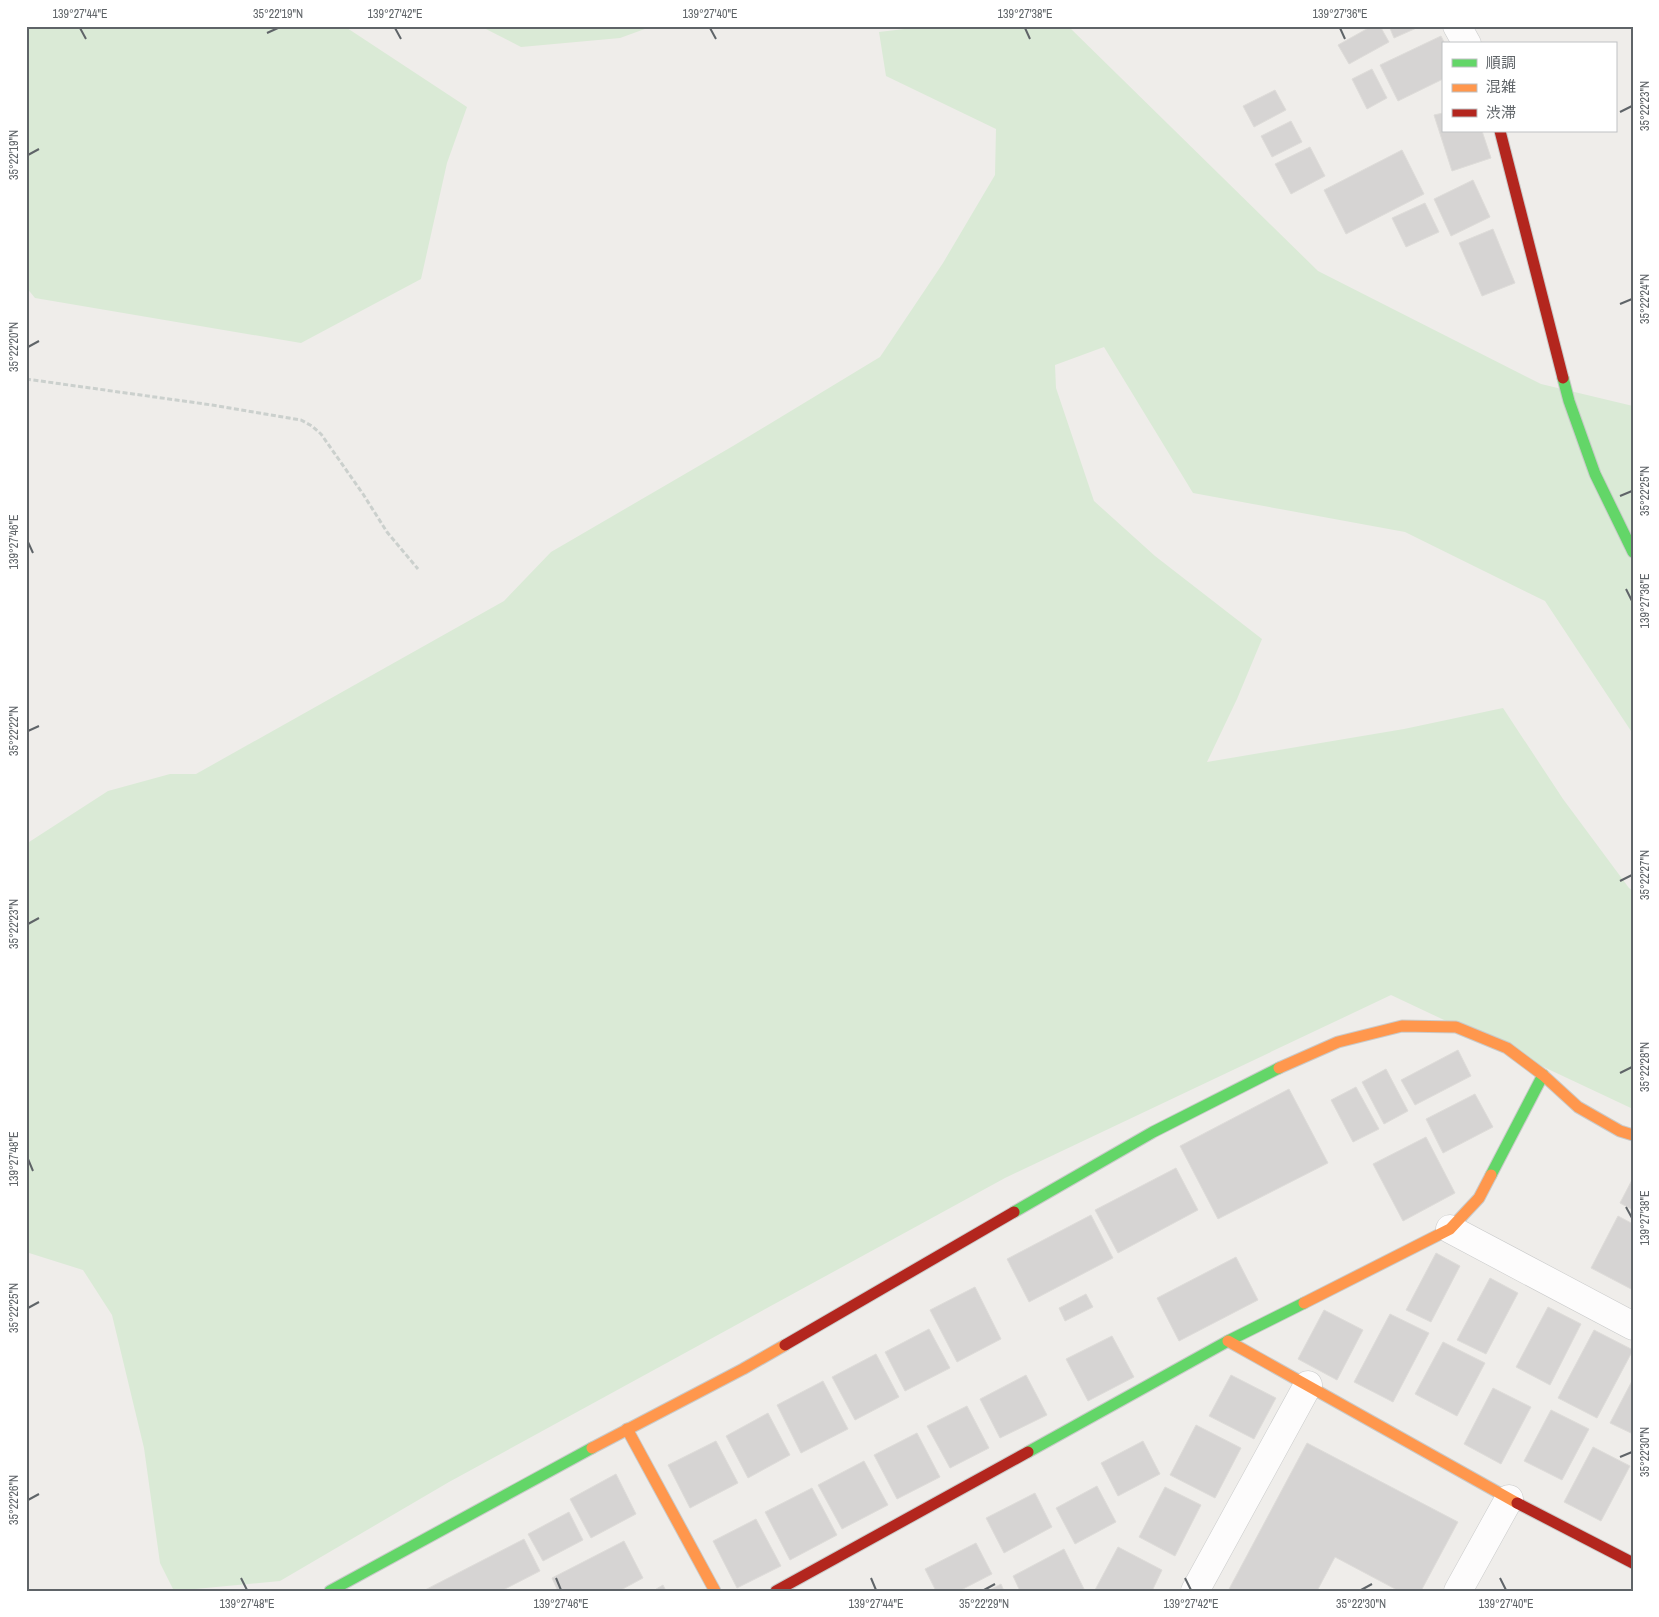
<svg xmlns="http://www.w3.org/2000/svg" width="1659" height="1617" viewBox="0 0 1659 1617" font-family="'Archivo Narrow','Noto Sans JP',sans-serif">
	<rect width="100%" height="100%" fill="#efedea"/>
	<!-- green -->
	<g fill="#daead6">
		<polygon points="26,26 344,26 467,107 447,163 421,279 301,343 35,298 26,287"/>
		<polygon points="480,26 653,26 620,38 521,47"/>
		<polygon points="930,26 1068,26 1318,271 1541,384 1633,406 1633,734 1545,601 1405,532 1193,493 1104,347 1055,365 1056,388 1094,501 1155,556 1262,639 1237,699 1207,762 1404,729 1503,708 1563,799 1629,888 1633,891 1633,1109 1391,995 1005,1178 449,1482 280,1581 174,1591 160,1563 144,1448 112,1315 83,1270 26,1252 26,844 108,791 170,774 196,774 504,601 551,552 733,446 880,357 943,263 995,175 996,129 886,76 879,32"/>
	</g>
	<!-- building -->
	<g fill="#d6d4d3" stroke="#dedcd9">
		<polygon points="1372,26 1380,26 1389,42 1349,64 1338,45"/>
		<polygon points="1389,26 1421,26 1394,38"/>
		<polygon points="1441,36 1445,44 1443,44 1443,79 1398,101 1380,65"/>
		<polygon points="1372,69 1387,98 1367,109 1352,79"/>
		<polygon points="1275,90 1286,110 1254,127 1243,106"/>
		<polygon points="1443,113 1443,131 1482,131 1491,158 1452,171 1434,115"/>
		<polygon points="1291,121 1302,142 1272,157 1261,136"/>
		<polygon points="1310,147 1325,176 1291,194 1275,164"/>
		<polygon points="1402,150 1424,194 1346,234 1324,190"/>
		<polygon points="1473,180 1490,217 1451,236 1434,199"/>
		<polygon points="1425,203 1439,232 1406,247 1392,218"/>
		<polygon points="1493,229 1515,283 1482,296 1459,243"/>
		<polygon points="1458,1050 1471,1076 1415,1105 1401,1080"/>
		<polygon points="1386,1069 1408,1111 1384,1124 1362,1082"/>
		<polygon points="1356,1087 1379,1129 1353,1142 1331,1100"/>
		<polygon points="1289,1089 1328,1163 1218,1219 1180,1146"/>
		<polygon points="1475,1094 1493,1127 1443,1153 1426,1119"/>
		<polygon points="1426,1137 1455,1193 1403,1221 1373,1164"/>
		<polygon points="1176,1168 1198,1210 1118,1253 1095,1210"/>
		<polygon points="1633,1178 1633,1210 1620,1203"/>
		<polygon points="1091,1215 1113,1258 1029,1302 1007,1259"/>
		<polygon points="1618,1216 1633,1224 1633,1290 1591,1268"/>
		<polygon points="1436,1253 1460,1266 1431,1322 1406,1310"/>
		<polygon points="1236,1257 1258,1300 1179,1341 1157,1298"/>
		<polygon points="1490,1278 1518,1293 1486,1354 1457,1340"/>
		<polygon points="975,1287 1001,1339 957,1362 930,1310"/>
		<polygon points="1086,1294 1093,1307 1065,1321 1059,1308"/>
		<polygon points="1548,1307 1581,1324 1550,1385 1516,1367"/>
		<polygon points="1324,1310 1363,1330 1337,1380 1298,1359"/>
		<polygon points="1390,1314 1429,1333 1393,1402 1354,1382"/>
		<polygon points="929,1329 950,1368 905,1391 885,1352"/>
		<polygon points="1594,1330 1633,1350 1597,1418 1558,1398"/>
		<polygon points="1112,1336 1134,1377 1088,1401 1066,1359"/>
		<polygon points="1443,1342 1485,1363 1457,1416 1415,1394"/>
		<polygon points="876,1354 899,1397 855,1420 832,1377"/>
		<polygon points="1026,1375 1047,1415 1000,1438 980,1399"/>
		<polygon points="1231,1375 1276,1398 1254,1439 1209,1416"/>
		<polygon points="1633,1379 1633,1434 1610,1423"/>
		<polygon points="823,1381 848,1429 801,1453 777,1405"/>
		<polygon points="1493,1388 1531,1407 1501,1464 1464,1444"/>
		<polygon points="967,1406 989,1448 950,1468 927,1426"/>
		<polygon points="1551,1410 1589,1429 1562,1480 1524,1461"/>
		<polygon points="768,1413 790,1455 748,1478 726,1436"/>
		<polygon points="1196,1425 1241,1448 1215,1498 1170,1475"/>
		<polygon points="917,1433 940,1477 897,1499 874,1455"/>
		<polygon points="716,1441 738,1483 690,1508 668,1465"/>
		<polygon points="1143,1441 1160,1474 1118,1496 1101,1463"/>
		<polygon points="1307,1443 1458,1522 1421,1591 1399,1591 1335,1557 1317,1591 1228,1591"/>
		<polygon points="1593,1447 1630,1466 1601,1521 1564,1502"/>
		<polygon points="864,1461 888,1505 842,1529 818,1485"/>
		<polygon points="616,1474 636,1514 591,1538 570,1499"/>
		<polygon points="1097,1486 1116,1522 1075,1544 1056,1508"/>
		<polygon points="1165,1487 1201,1505 1175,1556 1139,1537"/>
		<polygon points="812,1488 837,1535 790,1560 765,1512"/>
		<polygon points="1035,1493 1052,1527 1004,1553 986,1518"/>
		<polygon points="569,1512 583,1540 543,1561 528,1534"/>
		<polygon points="756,1519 781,1566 737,1588 713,1541"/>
		<polygon points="524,1539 540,1571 501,1591 423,1591"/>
		<polygon points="624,1541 643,1578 619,1591 558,1591 552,1578"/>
		<polygon points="976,1543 992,1574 959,1591 936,1591 925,1569"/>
		<polygon points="1118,1547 1162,1570 1152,1591 1095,1590"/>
		<polygon points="1064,1549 1085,1591 1020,1591 1013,1576"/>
		<polygon points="1001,1584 1004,1591 988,1591"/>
		<polygon points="663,1585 666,1591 653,1591"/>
	</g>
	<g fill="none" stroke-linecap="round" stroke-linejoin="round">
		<defs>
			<g id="street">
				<polyline points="1457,26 1467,44"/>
				<polyline points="1450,1229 1633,1326"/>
				<polyline points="1195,1591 1308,1385"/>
				<polyline points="1458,1591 1509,1499"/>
			</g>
			<g id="fast">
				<polyline points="1563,378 1569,401 1595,474 1633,552"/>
				<polyline points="1491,1175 1543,1075"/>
				<polyline points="1014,1212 1153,1132 1279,1068"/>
				<polyline points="1028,1452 1228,1341 1304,1303"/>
				<polyline points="330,1591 592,1448"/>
			</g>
			<g id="slow">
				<polyline points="1279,1068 1338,1042 1402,1026 1456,1027 1507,1048 1543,1075 1578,1107 1620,1131 1633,1135"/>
				<polyline points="1304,1303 1450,1229 1479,1198 1491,1175"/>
				<polyline points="1228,1341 1517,1503"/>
				<polyline points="627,1429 715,1591"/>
				<polyline points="592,1448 743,1369 785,1345"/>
			</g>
			<g id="jam">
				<polyline points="1500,131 1563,378"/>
				<polyline points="785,1345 1014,1212"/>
				<polyline points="1517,1503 1633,1563"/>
				<polyline points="776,1591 1028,1452"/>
			</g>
		</defs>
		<!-- street casing -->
		<use href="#street" stroke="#c9caca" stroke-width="29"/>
		<!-- fast casing -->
		<use href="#fast" stroke="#c9cac9" stroke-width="13"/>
		<!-- slow casing -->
		<use href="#slow" stroke="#c9cac9" stroke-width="13"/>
		<!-- jam casing -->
		<use href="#jam" stroke="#c9cac9" stroke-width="13"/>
		<!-- path -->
		<polyline stroke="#cbd0cd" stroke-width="3" stroke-dasharray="5 2.5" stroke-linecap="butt" points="26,379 212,405 301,420 312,426 321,434 363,494 387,532 418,569"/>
		<!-- street -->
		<use href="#street" stroke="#fdfcfc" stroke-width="28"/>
		<!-- fast -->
		<use href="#fast" stroke="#63d668" stroke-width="11"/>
		<!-- slow -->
		<use href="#slow" stroke="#ff974d" stroke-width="11"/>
		<!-- jam -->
		<use href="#jam" stroke="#b3261e" stroke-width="11"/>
	</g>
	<!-- ticks -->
	<path fill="none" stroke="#5f6468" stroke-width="2" d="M80,28L86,39M395,28L401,39M710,28L716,39M1025,28L1030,39M1340,28L1345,39M267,33L278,28M1620,112L1632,106M28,155L39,149M1620,304L1632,299M28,347L39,341M1620,496L1632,491M28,542L33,553M1626,589L1632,601M28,731L39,726M1620,881L1632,875M28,924L39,918M1620,1073L1632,1067M28,1159L33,1171M1626,1207L1632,1218M28,1308L39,1302M1620,1457L1632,1452M28,1500L39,1494M241,1578L247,1590M556,1578L561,1590M871,1578L876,1590M1185,1578L1191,1590M1500,1578L1506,1590M984,1590L995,1584M1361,1590L1372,1584"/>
	<!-- border -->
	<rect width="1659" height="1617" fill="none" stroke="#ffffff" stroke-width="55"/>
	<!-- legend -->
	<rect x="1442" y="42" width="175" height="90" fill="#ffffff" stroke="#bfc1c3"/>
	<rect x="1452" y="59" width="25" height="8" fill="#63d668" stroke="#bfc1c3"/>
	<text x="1486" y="68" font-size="15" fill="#5f6468">順調</text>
	<rect x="1452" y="84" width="25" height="8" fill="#ff974d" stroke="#bfc1c3"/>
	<text x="1486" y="92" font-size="15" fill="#5f6468">混雑</text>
	<rect x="1452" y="109" width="25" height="8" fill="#b3261e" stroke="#bfc1c3"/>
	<text x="1486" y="118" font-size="15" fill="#5f6468">渋滞</text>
	<rect x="28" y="28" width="1604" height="1562" fill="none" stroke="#5f6468" stroke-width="2"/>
	<g font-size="12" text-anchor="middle" fill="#5f6468">
		<text x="80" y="18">139°27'44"E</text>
		<text x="278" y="18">35°22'19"N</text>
		<text x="395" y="18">139°27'42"E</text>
		<text x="710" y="18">139°27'40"E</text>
		<text x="1025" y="18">139°27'38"E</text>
		<text x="1340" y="18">139°27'36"E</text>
		<text transform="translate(1645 106) rotate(-90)" y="4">35°22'23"N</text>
		<text transform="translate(14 155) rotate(-90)" y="4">35°22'19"N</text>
		<text transform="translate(1645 299) rotate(-90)" y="4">35°22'24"N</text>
		<text transform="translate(14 347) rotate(-90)" y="4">35°22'20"N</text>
		<text transform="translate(1645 491) rotate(-90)" y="4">35°22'25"N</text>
		<text transform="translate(14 542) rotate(-90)" y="4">139°27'46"E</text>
		<text transform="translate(1645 601) rotate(-90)" y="4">139°27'36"E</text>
		<text transform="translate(14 731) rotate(-90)" y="4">35°22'22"N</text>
		<text transform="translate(1645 875) rotate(-90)" y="4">35°22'27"N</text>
		<text transform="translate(14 924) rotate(-90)" y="4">35°22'23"N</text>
		<text transform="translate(1645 1067) rotate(-90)" y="4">35°22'28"N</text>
		<text transform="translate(14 1159) rotate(-90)" y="4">139°27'48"E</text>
		<text transform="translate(1645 1218) rotate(-90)" y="4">139°27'38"E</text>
		<text transform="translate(14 1308) rotate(-90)" y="4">35°22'25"N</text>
		<text transform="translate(1645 1452) rotate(-90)" y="4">35°22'30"N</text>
		<text transform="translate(14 1500) rotate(-90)" y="4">35°22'26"N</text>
		<text x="247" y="1608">139°27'48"E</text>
		<text x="561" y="1608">139°27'46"E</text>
		<text x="876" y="1608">139°27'44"E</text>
		<text x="984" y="1608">35°22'29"N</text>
		<text x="1191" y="1608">139°27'42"E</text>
		<text x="1361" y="1608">35°22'30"N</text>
		<text x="1506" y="1608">139°27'40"E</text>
	</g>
</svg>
